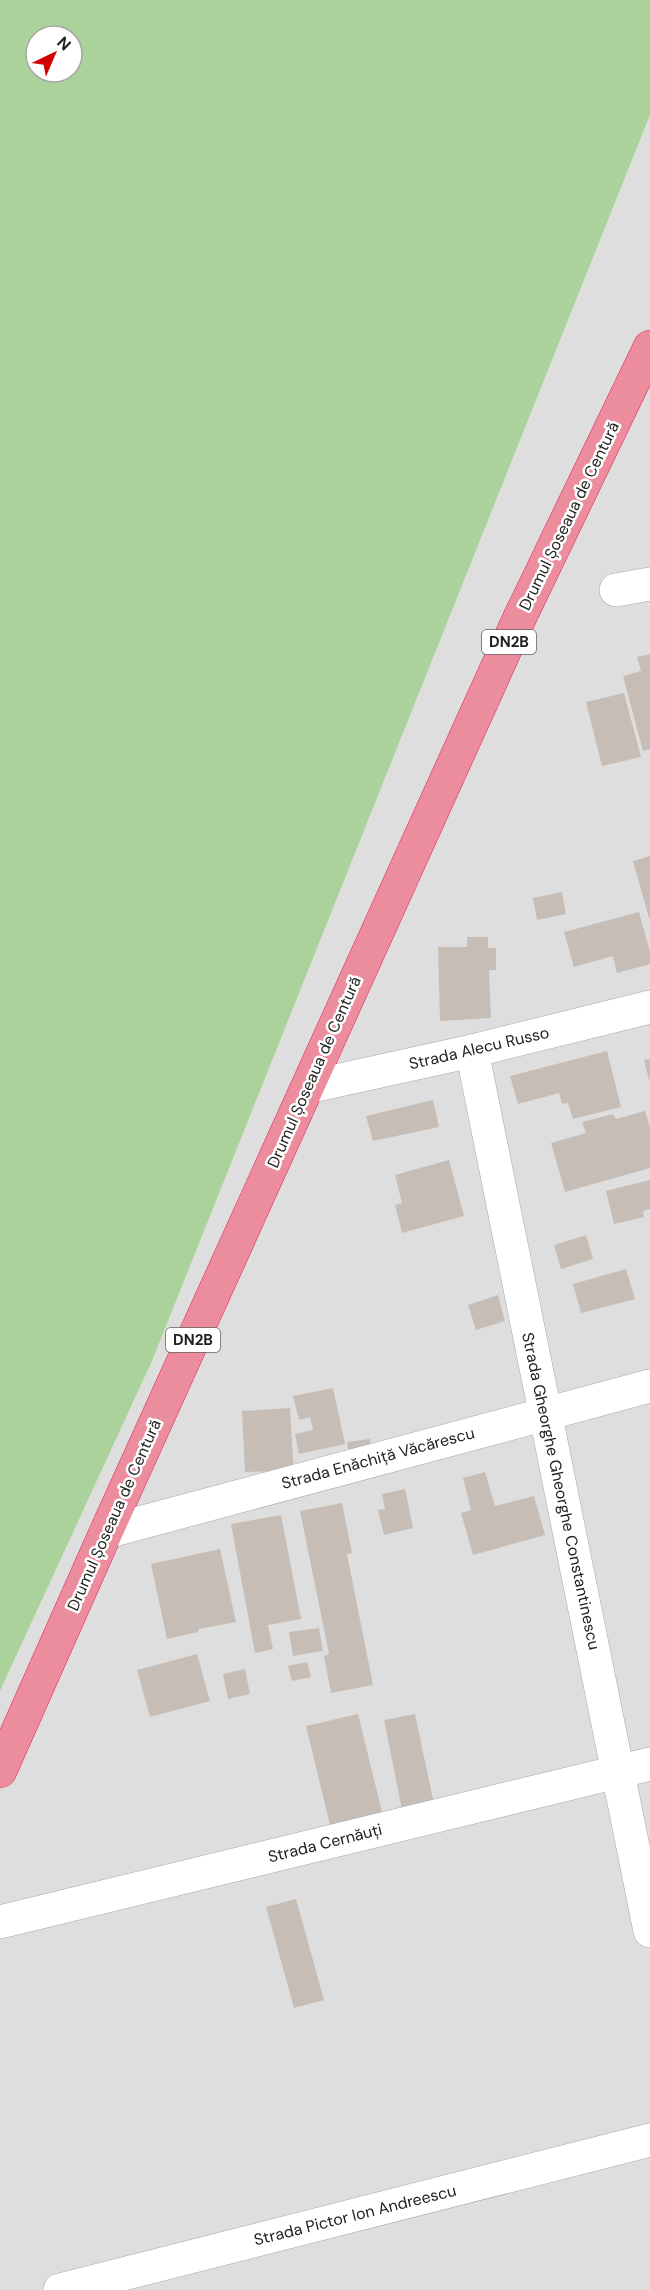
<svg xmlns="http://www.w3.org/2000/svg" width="650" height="2290" viewBox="0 0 650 2290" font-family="'DM Sans',sans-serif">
	<rect width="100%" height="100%" fill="#f1eee7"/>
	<!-- residential -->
	<polygon fill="#dfdede" points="650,115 650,2290 0,2290 0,1691 152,1361"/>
	<!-- forest -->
	<path fill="#aad29a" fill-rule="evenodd" d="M0,0H650V115L152,1361L0,1691ZM36,36H72V72H36Z"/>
	<!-- building -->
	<g fill="#c6beb6">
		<polygon points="650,654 650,749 643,751 623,676 641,671 637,657"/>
		<polygon points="624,693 641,757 602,766 586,702"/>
		<polygon points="650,856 650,918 649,918 633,861"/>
		<polygon points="562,892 566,914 537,920 533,898"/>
		<polygon points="639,912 650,952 650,964 617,973 613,956 574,967 564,932"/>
		<polygon points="467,937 488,937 488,948 496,948 496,970 489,970 491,1018 440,1021 438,947 467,947"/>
		<polygon points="607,1051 621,1107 573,1119 568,1103 562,1104 559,1093 518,1104 510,1076"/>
		<polygon points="650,1059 650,1080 649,1080 644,1060"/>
		<polygon points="433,1100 439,1127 373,1141 366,1116"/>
		<polygon points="645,1111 650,1127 650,1168 565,1192 551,1143 586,1133 582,1122 613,1114 616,1119"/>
		<polygon points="449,1160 464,1216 402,1233 395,1205 402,1203 395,1175"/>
		<polygon points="650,1180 650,1209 643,1211 644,1217 614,1224 606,1191"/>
		<polygon points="586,1235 593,1259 561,1269 554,1245"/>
		<polygon points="626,1269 635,1299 581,1313 573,1284"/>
		<polygon points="498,1295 505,1321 476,1330 468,1305"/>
		<polygon points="333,1388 345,1444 299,1454 295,1434 313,1430 310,1417 299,1420 293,1396"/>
		<polygon points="290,1408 294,1475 279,1471 245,1472 242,1411"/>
		<polygon points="370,1439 372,1458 350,1461 347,1442"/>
		<polygon points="485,1472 495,1506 534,1496 545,1535 473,1555 461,1513 471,1510 463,1478"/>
		<polygon points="405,1489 413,1528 384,1535 378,1510 385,1509 382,1494"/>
		<polygon points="342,1503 352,1553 347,1554 373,1685 331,1693 324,1656 329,1654 300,1511"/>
		<polygon points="281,1515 301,1619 268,1625 273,1649 255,1653 231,1524"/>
		<polygon points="220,1549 236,1622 199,1629 198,1632 167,1639 151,1564"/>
		<polygon points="319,1628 323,1651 293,1656 289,1632"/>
		<polygon points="197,1654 210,1701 150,1717 137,1670"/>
		<polygon points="307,1662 311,1677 292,1681 288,1666"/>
		<polygon points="245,1669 250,1694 228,1699 223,1674"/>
		<polygon points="358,1714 384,1820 332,1833 306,1726"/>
		<polygon points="415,1714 435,1809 403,1815 384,1720"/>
		<polygon points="296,1899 324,2000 294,2008 266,1907"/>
	</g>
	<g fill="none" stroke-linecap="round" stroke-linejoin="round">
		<defs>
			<g id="minor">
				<polyline points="616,590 650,584"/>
				<polyline points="472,1051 650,1931"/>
				<polyline points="308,1087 472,1051 650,1007"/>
				<polyline points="106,1532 650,1386"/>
				<polyline points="0,1922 650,1764"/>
				<polyline points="60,2290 650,2140"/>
			</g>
			<polyline id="highway" points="0,1771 106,1532 519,619 650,347"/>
		</defs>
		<!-- minor casing -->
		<use href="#minor" stroke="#a8a8a8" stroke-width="34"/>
		<!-- highway casing -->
		<use href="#highway" stroke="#e22262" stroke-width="34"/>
		<!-- minor -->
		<use href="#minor" stroke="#fff" stroke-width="33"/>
		<!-- highway -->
		<use href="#highway" stroke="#eb8d9d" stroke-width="33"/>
	</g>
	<g text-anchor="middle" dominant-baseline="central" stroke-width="5" stroke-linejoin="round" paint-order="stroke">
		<!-- shield labels -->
		<g fill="#fff" stroke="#646464" stroke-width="1.5">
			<rect x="482" y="630" width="54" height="24" rx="4.5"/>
			<rect x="166" y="1328" width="54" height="24" rx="4.5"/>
		</g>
		<g font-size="15" font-weight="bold" fill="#212121">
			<text x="509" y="642">DN2B</text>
			<text x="193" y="1340">DN2B</text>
		</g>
		<!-- street labels -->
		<g font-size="16" fill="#212121" stroke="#fff">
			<text transform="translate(569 516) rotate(-64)">Drumul Șoseaua de Centură</text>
			<text transform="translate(479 1048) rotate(-13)">Strada Alecu Russo</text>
			<text transform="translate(314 1072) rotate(-66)">Drumul Șoseaua de Centură</text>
			<text transform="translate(378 1458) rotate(-15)">Strada Enăchiță Văcărescu</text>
			<text transform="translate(561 1491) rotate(78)">Strada Gheorghe Gheorghe Constantinescu</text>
			<text transform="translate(114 1515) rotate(-66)">Drumul Șoseaua de Centură</text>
			<text transform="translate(325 1843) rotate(-14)">Strada Cernăuți</text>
			<text transform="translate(355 2215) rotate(-14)">Strada Pictor Ion Andreescu</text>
		</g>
	</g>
	<!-- north arrow -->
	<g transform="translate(54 54) rotate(44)"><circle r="28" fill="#ffffff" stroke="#a6a6a6" stroke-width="1.5"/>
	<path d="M0-4.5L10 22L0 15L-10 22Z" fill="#d10200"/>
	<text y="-9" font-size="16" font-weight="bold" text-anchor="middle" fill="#212121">N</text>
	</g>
</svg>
